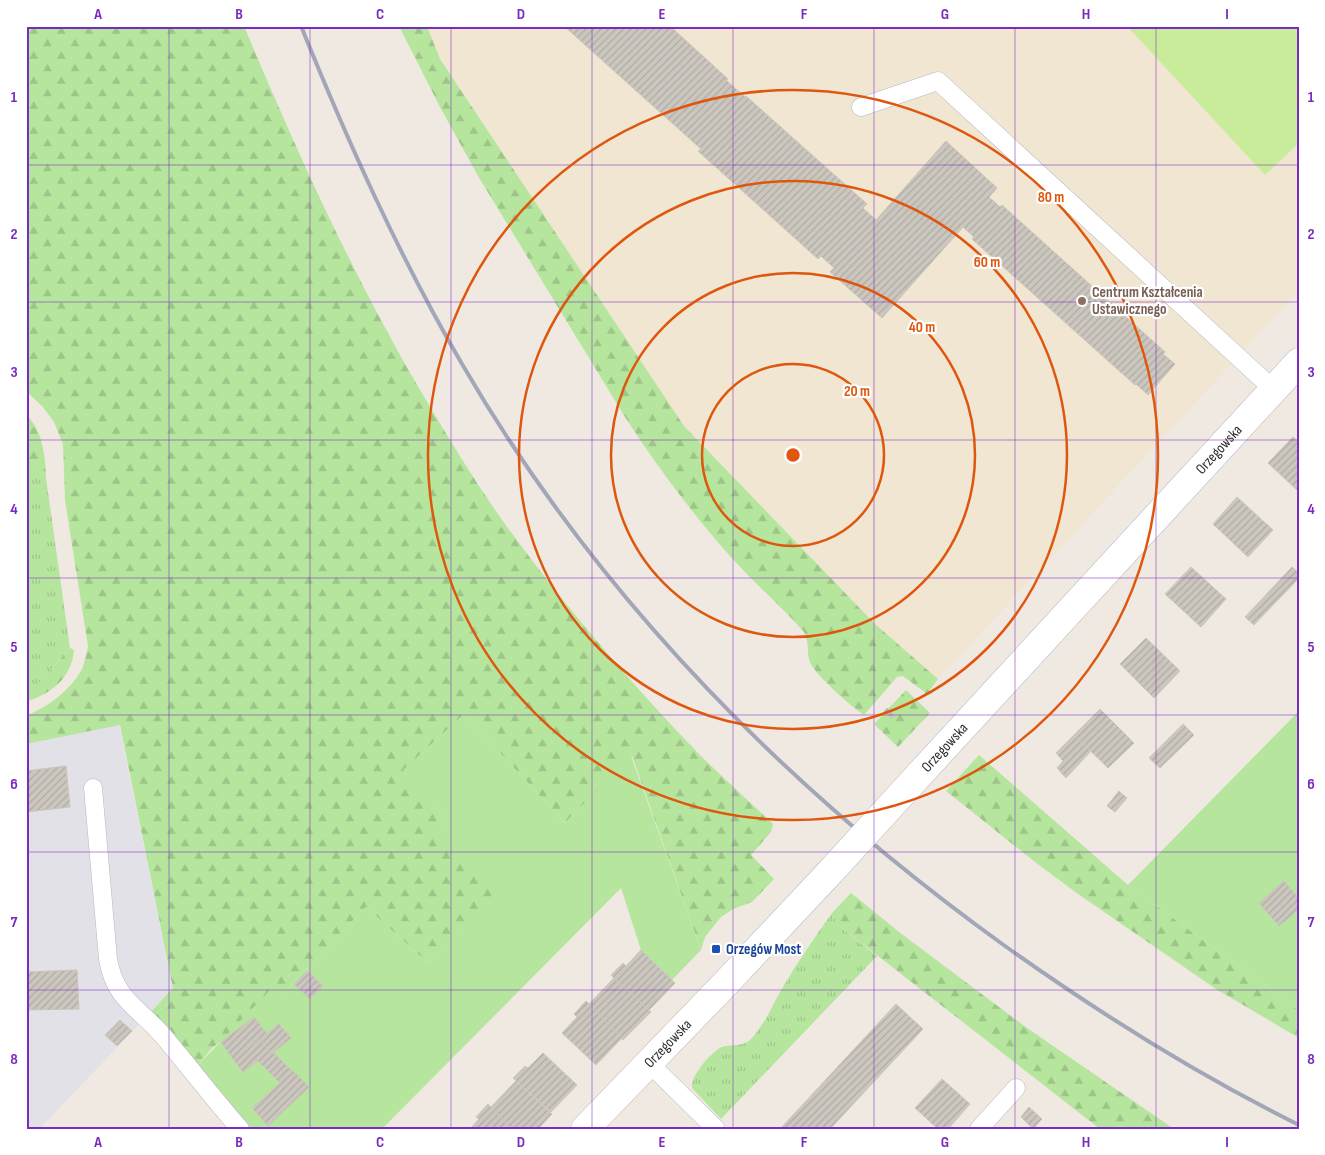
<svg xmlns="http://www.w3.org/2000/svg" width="1325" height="1155" viewBox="0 0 1325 1155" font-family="'Sofia Sans Condensed',sans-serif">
	<defs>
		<pattern id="grass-tufts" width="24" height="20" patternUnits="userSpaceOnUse" patternTransform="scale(1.25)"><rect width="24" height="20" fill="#b6e59e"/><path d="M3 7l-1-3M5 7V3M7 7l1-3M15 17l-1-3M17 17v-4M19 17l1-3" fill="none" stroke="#9dc588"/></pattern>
		<pattern id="forest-firs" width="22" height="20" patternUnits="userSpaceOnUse" patternTransform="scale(1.25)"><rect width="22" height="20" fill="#b6e59e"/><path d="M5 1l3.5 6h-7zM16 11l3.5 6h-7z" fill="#9dc588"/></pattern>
		<pattern id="building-hatch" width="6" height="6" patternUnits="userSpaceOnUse" patternTransform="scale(1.25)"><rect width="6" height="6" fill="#cbc7bf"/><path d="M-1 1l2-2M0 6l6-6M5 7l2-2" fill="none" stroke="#afaba4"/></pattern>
	</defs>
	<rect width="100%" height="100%" fill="#efe9e1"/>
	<!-- industrial -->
	<polygon fill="#e3e1e8" points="119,725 173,989 39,1129 26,1129 26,744"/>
	<!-- education -->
	<polygon fill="#f0e6d1" points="427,26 1299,26 1299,291 938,679 875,624 684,426 440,59"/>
	<!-- grass -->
	<g fill="url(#grass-tufts)">
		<polygon points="26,461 46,478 70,648 40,682 26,686"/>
		<path d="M832,913L837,924L877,956L721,1119L692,1088C690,1076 711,1052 722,1047C732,1044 743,1047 751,1039C765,1024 773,1004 783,987C798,961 815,937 832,913Z"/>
	</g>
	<!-- forest -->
	<g fill="url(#forest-firs)">
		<path d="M26,26H244C299,157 356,283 429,405C453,446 478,486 505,524C564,605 629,682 699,754C723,778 749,801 773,824L771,832L751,855L774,879L752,902L733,909L721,917L705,937L701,950L632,756L565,823L464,714L404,770L449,822L435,835L495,894L428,963L366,907L282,995L212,1048L197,1066L169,1028L151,1012L173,988L120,725L26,744V716C49,706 70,691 82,669C85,662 86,654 88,646L65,500L63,444L54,422L43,407L26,391Z"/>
		<path d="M399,26H427L440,59L684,426L875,624L938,679L927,694L903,676L897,677L864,715C852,707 815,675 810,662C806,652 810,643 804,632C780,605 753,582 729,555C691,512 656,465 625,417L478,176L440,107Z"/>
		<path d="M26,414C43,432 45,455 46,478L26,461Z"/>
		<path d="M70,648L74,650C71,679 52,693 26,702V686L40,682Z"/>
		<polygon points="906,690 930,713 898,747 874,724"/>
		<polygon points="979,755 1128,885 1299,1010 1299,1038 1216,989 1078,894 1035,862 946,791"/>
		<polygon points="851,893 903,935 1027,1028 1174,1129 1100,1129 837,924 832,913"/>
	</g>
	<!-- park -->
	<g fill="#b6e59e">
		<polygon points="1299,711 1299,1010 1128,885"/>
		<polygon points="464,714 565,823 631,756 701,950 672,980 641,950 621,888 382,1129 250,1129 197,1066 270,990 282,995 366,907 428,963 494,894 434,835 449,822 403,770"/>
	</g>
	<!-- pitch -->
	<polygon fill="#c9ec9a" points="1127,26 1299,26 1299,143 1265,175"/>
	<!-- building -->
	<g fill="url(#building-hatch)" stroke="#cbc5ba">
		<polygon points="564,26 670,26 728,79 726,80 745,97 746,96 867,204 863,208 876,220 946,141 997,188 989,197 1000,207 1002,205 1165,352 1163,354 1175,364 1148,395 1136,384 1135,385 972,239 974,237 963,227 882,318 830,272 834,268 821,256 818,259 698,151 701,149"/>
		<polygon points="1293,437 1299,442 1299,492 1268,463"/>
		<polygon points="1237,497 1273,530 1248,557 1213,524"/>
		<polygon points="1191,567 1226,599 1201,627 1165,594"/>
		<polygon points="1292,567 1299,573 1299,578 1254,625 1245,617"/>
		<polygon points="1146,638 1180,671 1154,698 1120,664"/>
		<polygon points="887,708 895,716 892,719 884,711"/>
		<polygon points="1100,709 1134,743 1108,768 1074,735"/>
		<polygon points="1183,724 1194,735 1160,768 1149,758"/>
		<polygon points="1074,735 1091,751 1066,778 1057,768 1063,761 1056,753"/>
		<polygon points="66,766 70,807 26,812 26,771"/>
		<polygon points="1119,791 1127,798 1115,812 1107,806"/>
		<polygon points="1284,881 1299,899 1299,909 1279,926 1259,903"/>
		<polygon points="641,950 675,983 649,1010 611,975 623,963 626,966"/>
		<polygon points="77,970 79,1009 26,1010 26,972"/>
		<polygon points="307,971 323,986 310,999 294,984"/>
		<polygon points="614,978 651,1012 623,1040 589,1004"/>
		<polygon points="586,1001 622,1038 596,1065 562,1033 577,1017 574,1014"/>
		<polygon points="896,1004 923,1029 830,1129 780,1129"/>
		<polygon points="254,1017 267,1034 233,1059 221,1042"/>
		<polygon points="120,1020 132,1031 117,1046 105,1035"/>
		<polygon points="279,1024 291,1038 272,1054 260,1039"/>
		<polygon points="260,1039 272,1054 274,1053 292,1071 280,1083 258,1061 243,1072 233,1059"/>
		<polygon points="543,1053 577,1085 551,1112 513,1078 525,1066 528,1068"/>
		<polygon points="293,1071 309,1087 268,1126 252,1108"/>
		<polygon points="942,1079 970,1104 948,1129 938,1129 915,1108"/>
		<polygon points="516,1081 552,1114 538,1129 511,1129 491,1107"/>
		<polygon points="488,1104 491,1107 511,1129 470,1129 479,1119 476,1117"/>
		<polygon points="1029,1107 1042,1119 1033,1129 1021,1117"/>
	</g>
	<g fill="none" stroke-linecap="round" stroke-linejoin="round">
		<defs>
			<g id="service">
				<polyline points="861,107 938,81 1273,389"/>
				<path d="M93,788L108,959C115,1001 140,1008 164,1037C190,1068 214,1099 240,1129"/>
				<polyline points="649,1063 716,1129"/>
				<polyline points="979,1129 1016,1088"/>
			</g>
			<g id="tertiary">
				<path id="s1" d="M918,776L1299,362"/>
				<path id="s2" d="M585,1129L725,984L833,869"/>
			</g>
		</defs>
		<!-- service casing -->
		<use href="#service" stroke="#b4b7c1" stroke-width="19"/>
		<!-- tertiary casing -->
		<use href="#tertiary" stroke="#b4b7c1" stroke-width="29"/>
		<!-- service -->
		<use href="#service" stroke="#fff" stroke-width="18"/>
		<!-- tertiary -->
		<use href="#tertiary" stroke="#fff" stroke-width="28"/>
		<!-- rail -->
		<path stroke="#a3a6b8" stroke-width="4" d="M301,26C348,142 399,256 462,364C598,598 787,789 1005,946C1099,1013 1196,1074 1299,1125"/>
		<defs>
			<polyline id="tertiary-bridge" points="833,869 918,776"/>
		</defs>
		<!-- tertiary-bridge casing -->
		<use href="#tertiary-bridge" stroke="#b4b7c1" stroke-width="29" stroke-linecap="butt"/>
		<!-- tertiary-bridge -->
		<use href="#tertiary-bridge" stroke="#fff" stroke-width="28"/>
	</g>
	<!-- grid -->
	<path fill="none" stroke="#7b2cbf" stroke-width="1" stroke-opacity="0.55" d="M169,26V1129M310,26V1129M451,26V1129M592,26V1129M733,26V1129M874,26V1129M1015,26V1129M1156,26V1129M26,165H1299M26,302H1299M26,440H1299M26,578H1299M26,715H1299M26,852H1299M26,990H1299"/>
	<!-- distance rings -->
	<g fill="none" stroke="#df570e" stroke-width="2.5">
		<circle cx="793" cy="455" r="91"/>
		<circle cx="793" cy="455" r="182"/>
		<circle cx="793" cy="455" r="274"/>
		<circle cx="793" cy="455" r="365"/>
	</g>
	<!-- markers -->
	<circle fill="#8d6e63" stroke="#fff" stroke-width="2" cx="1082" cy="301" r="5"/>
	<rect fill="#1a4fb4" stroke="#fff" stroke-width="2" x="711" y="944" width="10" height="10" rx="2.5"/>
	<g text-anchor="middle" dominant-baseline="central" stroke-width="4.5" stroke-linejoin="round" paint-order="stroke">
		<!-- education labels -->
		<g font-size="15" font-weight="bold" fill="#785e54" stroke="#fff" text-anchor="start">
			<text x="1092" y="292">Centrum Kształcenia<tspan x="1092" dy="17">Ustawicznego</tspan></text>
		</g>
		<!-- street labels -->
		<g font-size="15" fill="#2e2e2e" stroke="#fff">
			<text stroke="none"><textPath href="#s1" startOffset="444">Orzegowska</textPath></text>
			<text stroke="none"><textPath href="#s1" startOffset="39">Orzegowska</textPath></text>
			<text stroke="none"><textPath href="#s2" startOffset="119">Orzegowska</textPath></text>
		</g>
		<!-- transit labels -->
		<g font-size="15" font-weight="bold" fill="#164399" stroke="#fff" text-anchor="start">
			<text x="726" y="949">Orzegów Most</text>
		</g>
	</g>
	<circle cx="793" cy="455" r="8" fill="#df570e" stroke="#fff" stroke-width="2.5"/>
	<g font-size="15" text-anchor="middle" font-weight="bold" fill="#df570e" stroke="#fff" stroke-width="4.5" stroke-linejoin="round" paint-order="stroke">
		<text x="1051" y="202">80 m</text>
		<text x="987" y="267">60 m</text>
		<text x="922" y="332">40 m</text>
		<text x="857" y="396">20 m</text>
	</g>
	<!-- border -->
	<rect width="1325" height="1155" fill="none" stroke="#ffffff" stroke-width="55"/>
	<rect x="28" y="28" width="1270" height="1100" fill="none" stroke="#7b2cbf" stroke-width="2"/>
	<g font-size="16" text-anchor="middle" font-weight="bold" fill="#7b2cbf">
		<text x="98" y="19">A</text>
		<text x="239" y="19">B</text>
		<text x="380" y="19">C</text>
		<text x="521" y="19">D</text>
		<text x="662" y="19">E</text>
		<text x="804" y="19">F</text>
		<text x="945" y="19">G</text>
		<text x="1086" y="19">H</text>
		<text x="1227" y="19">I</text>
		<text x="14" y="102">1</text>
		<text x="1311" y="102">1</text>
		<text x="14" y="239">2</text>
		<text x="1311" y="239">2</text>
		<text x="14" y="377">3</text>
		<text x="1311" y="377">3</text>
		<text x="14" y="514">4</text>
		<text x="1311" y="514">4</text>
		<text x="14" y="652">5</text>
		<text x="1311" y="652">5</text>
		<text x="14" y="789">6</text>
		<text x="1311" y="789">6</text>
		<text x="14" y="927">7</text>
		<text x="1311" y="927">7</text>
		<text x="14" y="1064">8</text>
		<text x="1311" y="1064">8</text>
		<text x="98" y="1147">A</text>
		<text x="239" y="1147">B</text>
		<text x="380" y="1147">C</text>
		<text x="521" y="1147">D</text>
		<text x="662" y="1147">E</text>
		<text x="804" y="1147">F</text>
		<text x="945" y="1147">G</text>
		<text x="1086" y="1147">H</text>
		<text x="1227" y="1147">I</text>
	</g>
</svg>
